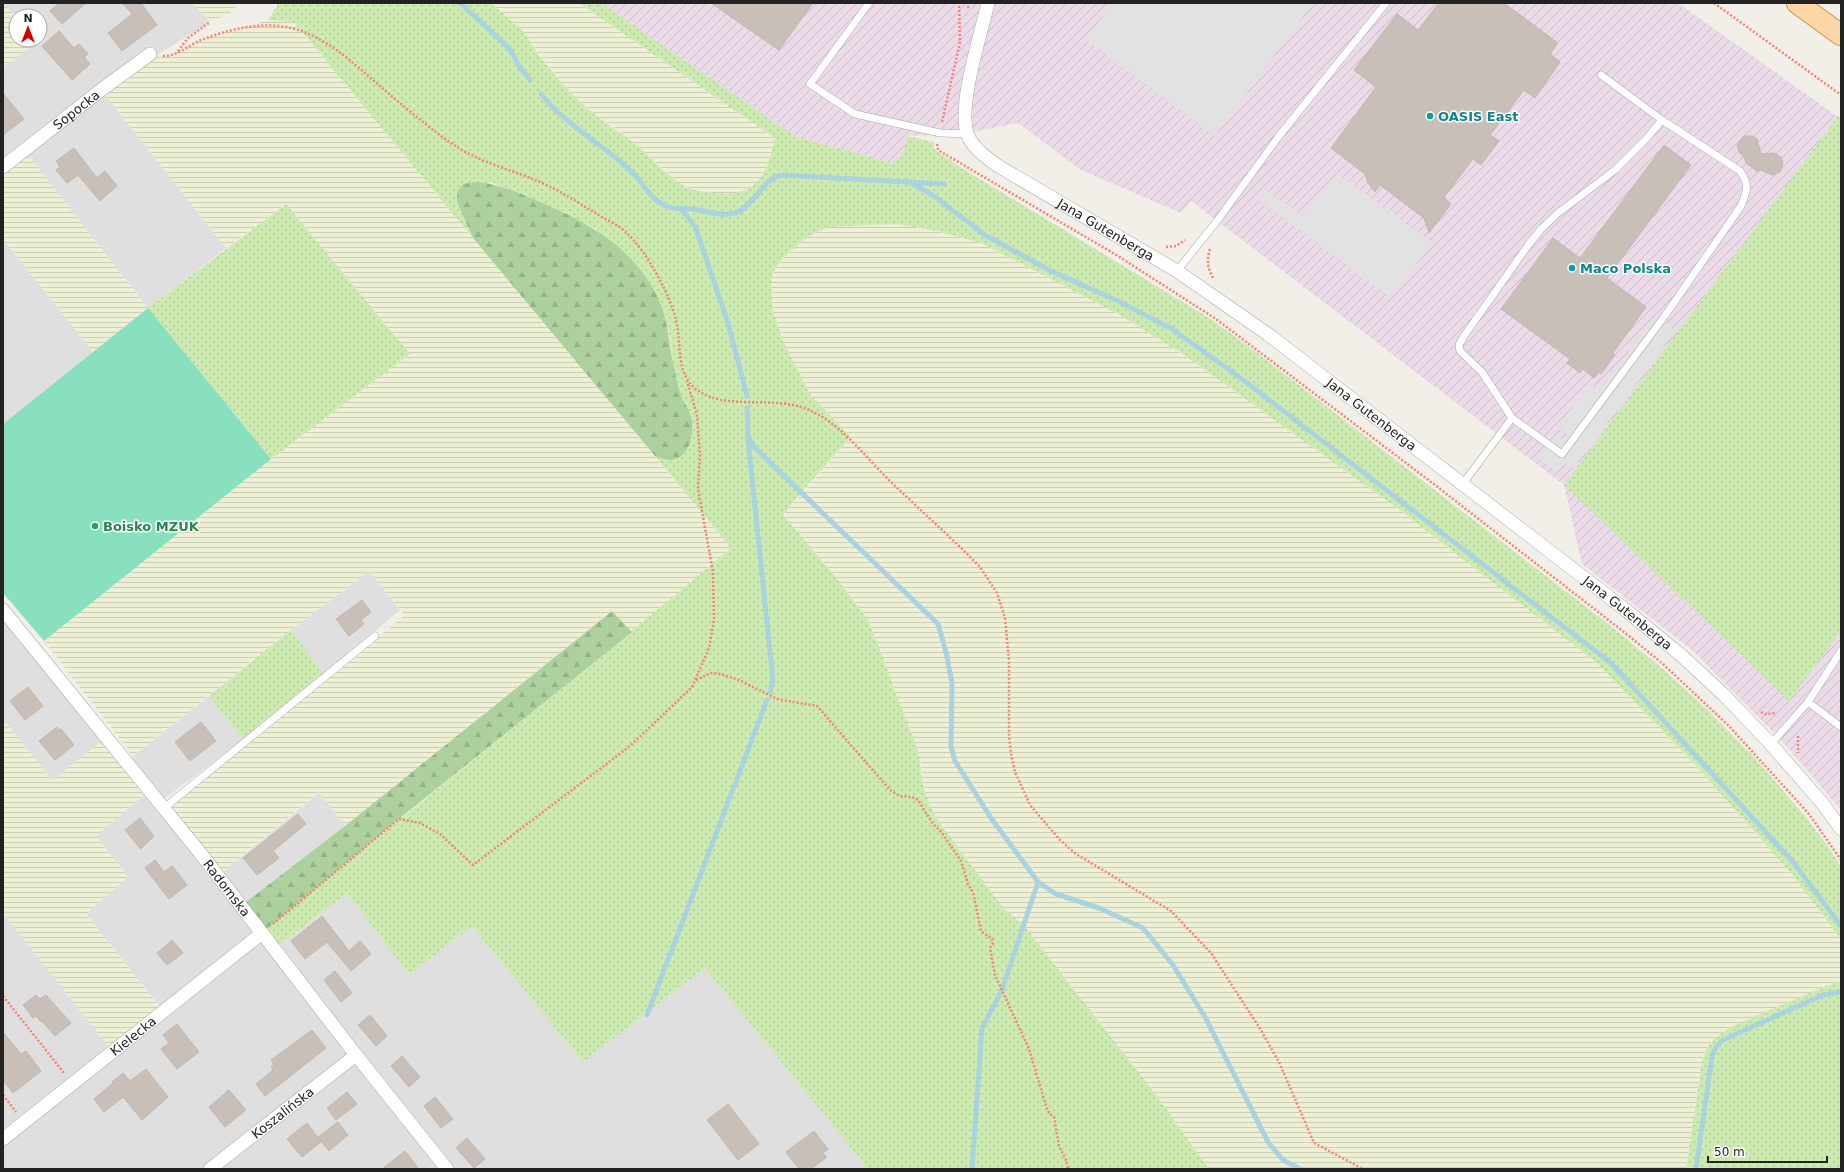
<svg xmlns="http://www.w3.org/2000/svg" width="1844" height="1172" viewBox="0 0 1844 1172" font-family="'DejaVu Sans',sans-serif">
	<defs>
		<pattern id="industrial-furrows" width="10" height="10" patternUnits="userSpaceOnUse"><rect width="10" height="10" fill="#ebdbe8"/><path d="M-1 1l2-2M0 10L10 0M9 11l2-2" fill="none" stroke="#c9bcc7"/></pattern>
		<pattern id="farmland-rules" width="6" height="5" patternUnits="userSpaceOnUse"><rect width="6" height="5" fill="#eef0d5"/><path d="M0 2.5h6" fill="none" stroke="#ccceb7"/></pattern>
		<pattern id="grass-dots" width="8" height="8" patternUnits="userSpaceOnUse"><rect width="8" height="8" fill="#cdebb0"/><path d="M2 2h.1M6 6h.1" fill="none" stroke="#b0c997" stroke-width="1.8" stroke-linecap="round"/></pattern>
		<pattern id="forest-firs" width="22" height="20" patternUnits="userSpaceOnUse"><rect width="22" height="20" fill="#add19e"/><path d="M5 1l3.5 6h-7zM16 11l3.5 6h-7z" fill="#95b388"/></pattern>
	</defs>
	<rect width="100%" height="100%" fill="#f2efe9"/>
	<!-- residential -->
	<g fill="#e0dfdf">
		<polygon points="3,3 192,3 210,22 101,90 226,248 148,308 24,150 3,167 3,67 37,42 36,40 40,40 40,16 16,17"/>
		<polygon points="3,239 93,352 3,424"/>
		<polygon points="369,571 400,610 324,674 291,630"/>
		<polygon points="3,610 106,737 53,781 3,719"/>
		<polygon points="209,696 243,739 155,806 214,879 320,792 345,826 242,906 275,950 347,893 409,975 472,926 583,1062 705,968 868,1169 3,1169 3,913 109,1047 160,1007 86,914 128,877 96,836 150,790 126,762"/>
	</g>
	<!-- industrial -->
	<polygon fill="url(#industrial-furrows)" points="601,3 1678,3 1841,119 1841,810 1782,741 1693,651 1582,564 1564,485 1191,201 1181,213 1081,170 1018,123 963,134 907,136 903,154 892,163 796,137"/>
	<!-- farmland -->
	<g fill="url(#farmland-rules)">
		<polygon points="3,3 16,17 16,40 36,40 38,42 3,67"/>
		<polygon points="192,3 239,3 233,11 225,16 210,22"/>
		<polygon points="491,3 579,3 775,138 771,157 762,176 753,187 738,193 724,195 692,189 679,183 621,132 595,114 574,97 539,54 522,31"/>
		<polygon points="268,20 294,22 731,548 632,632 611,611 345,826 319,792 221,873 169,808 405,615 369,571 291,630 133,756 44,641 271,459 410,354 286,204 226,248 101,90 150,54 169,56 198,41 214,35"/>
		<polygon points="24,150 148,308 93,352 3,239 3,167"/>
		<polygon points="897,224 937,231 981,243 1122,316 1187,357 1397,508 1597,663 1699,769 1791,873 1841,939 1841,981 1821,988 1733,1026 1716,1037 1707,1048 1702,1062 1686,1169 1209,1169 1157,1096 1026,928 1003,908 935,816 924,790 921,764 869,622 836,577 783,515 851,437 810,394 783,341 773,311 771,281 774,270 783,258 806,238 827,227"/>
		<polygon points="3,719 53,781 106,737 150,790 96,836 128,877 86,914 160,1007 109,1047 3,913"/>
	</g>
	<!-- grass -->
	<g fill="url(#grass-dots)">
		<path d="M279,3H491C501,13 513,21 523,31C528,38 533,46 538,54C549,68 561,82 573,95C592,115 617,129 638,146C651,157 663,171 678,182C688,189 701,192 712,193C756,198 767,177 775,138L579,3H601L796,137L892,163L903,154L907,136L934,142V149L960,167L1211,319L1256,352L1612,627L1664,670L1708,710L1755,758L1805,816L1830,849L1841,867V939L1791,873L1699,769L1597,663L1397,508L1187,357L1122,316L981,243L937,231L898,224L827,227L806,238L783,258L774,270L771,281L773,311L783,341L810,394L851,437L806,487L783,515L836,577L869,622L918,751L924,790L935,816L1003,908L1026,928L1157,1096L1209,1169H868L705,968L583,1062L472,926L409,975L347,893L274,950L262,933C417,803 577,679 731,548L655,456L672,460L692,420L682,398L674,371L670,337L658,299L643,273L596,229L562,211L491,182L457,192V202L473,238L294,22L268,20Z"/>
		<polygon points="1838,116 1841,119 1841,631 1789,701 1564,485"/>
		<polygon points="286,204 410,354 271,459 148,308"/>
		<polygon points="291,630 324,674 243,739 209,696"/>
		<polygon points="1841,981 1841,1169 1686,1169 1702,1062 1707,1048 1716,1037 1733,1026 1821,988"/>
	</g>
	<!-- forest -->
	<g fill="url(#forest-firs)">
		<path d="M475,182C497,183 516,192 536,200C586,221 633,246 658,298C669,322 669,347 675,372C677,381 679,390 682,398C685,405 691,413 692,421C693,435 690,457 672,460C667,461 660,457 655,456L473,238L457,202V192L463,184Z"/>
		<polygon points="612,611 632,632 399,819 262,933 241,906 345,826"/>
	</g>
	<!-- pitch -->
	<polygon fill="#88e0be" points="148,308 271,459 44,641 3,593 3,424"/>
	<!-- parking -->
	<g fill="#e2e2e2">
		<polygon points="1113,3 1313,3 1215,136 1086,40"/>
		<polygon points="1337,173 1432,243 1391,298 1259,200 1267,191 1303,216"/>
		<polygon points="1655,316 1675,331 1573,469 1564,463 1557,472 1537,458 1552,439 1558,441 1566,436 1567,434 1558,427 1589,385 1599,391"/>
	</g>
	<g fill="none" stroke-linecap="round" stroke-linejoin="round">
		<!-- stream -->
		<g stroke="#aad3df" stroke-width="5">
			<polyline points="460,3 509,48 519,66 530,80"/>
			<path d="M541,94C569,129 606,145 635,175C644,185 650,198 662,204C665,206 669,207 673,208C679,209 685,208 691,209C703,210 718,216 730,214C754,211 759,180 782,175L944,184"/>
			<polyline points="912,183 934,196 985,235 1051,271 1118,301 1172,329 1242,379 1611,663 1793,862 1841,926"/>
			<polyline points="681,209 695,226 728,323 747,396"/>
			<polyline points="747,408 748,436 754,447 938,624 946,652 952,683 951,746 955,761 991,818 1038,882 1002,990 982,1028 972,1169"/>
			<polyline points="748,439 773,681 770,692"/>
			<polyline points="1038,882 1056,894 1099,908 1143,928 1173,965 1205,1017 1268,1142 1283,1160 1300,1169"/>
			<polyline points="647,1015 767,700"/>
			<polyline points="1696,1169 1712,1056 1716,1047 1723,1040 1823,995 1841,992"/>
		</g>
	</g>
	<!-- building -->
	<g fill="#c7bfb8" stroke="#c4b6ab">
		<polygon points="59,3 86,3 62,24 50,11"/>
		<polygon points="122,3 141,3 157,25 122,51 108,33 132,14"/>
		<polygon points="711,3 813,3 779,50"/>
		<polygon points="1439,3 1504,3 1558,43 1550,54 1560,62 1535,98 1524,90 1490,135 1499,141 1481,165 1473,159 1444,197 1451,204 1429,233 1424,218 1380,185 1375,192 1368,183 1365,174 1331,148 1376,87 1354,70 1397,14 1418,30"/>
		<polygon points="59,31 74,48 79,44 88,54 84,57 90,64 72,80 42,46"/>
		<polygon points="3,93 24,119 3,135"/>
		<polygon points="1746,136 1753,136 1757,139 1761,154 1774,153 1781,157 1783,164 1780,172 1773,175 1760,170 1758,172 1745,162 1746,160 1740,153 1737,146 1740,140"/>
		<polygon points="1664,145 1691,165 1607,278 1646,307 1613,353 1615,355 1601,374 1599,372 1594,378 1583,369 1580,373 1567,363 1570,359 1501,309 1553,238 1580,258"/>
		<polygon points="74,148 97,178 105,171 117,186 100,201 78,175 67,183 56,170 60,167 56,161"/>
		<polygon points="362,600 371,612 361,620 364,624 349,636 336,619"/>
		<polygon points="28,687 43,706 25,720 10,701"/>
		<polygon points="201,722 216,741 190,761 175,742"/>
		<polygon points="57,727 59,730 61,729 74,745 55,760 39,741"/>
		<polygon points="298,814 306,824 273,851 279,858 257,875 243,858"/>
		<polygon points="140,818 154,836 141,849 125,830"/>
		<polygon points="155,860 164,872 172,866 187,885 169,899 145,868"/>
		<polygon points="322,916 349,951 360,941 371,954 351,971 327,942 305,959 291,941"/>
		<polygon points="172,940 183,953 167,965 157,953"/>
		<polygon points="335,971 352,993 341,1002 324,980"/>
		<polygon points="36,995 40,999 46,995 71,1023 55,1036 42,1021 41,1022 36,1016 33,1018 23,1005"/>
		<polygon points="370,1015 387,1036 376,1046 358,1025"/>
		<polygon points="177,1024 199,1052 177,1069 161,1049 169,1043 163,1035"/>
		<polygon points="312,1030 326,1048 265,1096 256,1084 273,1070 271,1067 274,1065 271,1060"/>
		<polygon points="3,1032 21,1054 26,1051 41,1071 13,1093 3,1080"/>
		<polygon points="402,1056 420,1077 409,1087 391,1066"/>
		<polygon points="146,1069 168,1097 142,1120 123,1097 104,1112 94,1099 113,1083 112,1082 123,1073 130,1081"/>
		<polygon points="229,1090 246,1110 225,1127 209,1107"/>
		<polygon points="347,1092 357,1104 336,1120 327,1108"/>
		<polygon points="435,1097 453,1119 441,1128 424,1106"/>
		<polygon points="728,1104 759,1144 738,1160 707,1120"/>
		<polygon points="338,1122 348,1135 329,1151 318,1137"/>
		<polygon points="307,1123 321,1142 302,1157 287,1139"/>
		<polygon points="814,1131 828,1149 823,1153 827,1157 811,1169 799,1169 786,1152"/>
		<polygon points="467,1138 485,1159 474,1168 456,1148"/>
		<polygon points="405,1151 419,1169 382,1169"/>
	</g>
	<g fill="none" stroke-linecap="round" stroke-linejoin="round">
		<defs>
			<g id="lane">
				<polyline points="869,3 810,84 855,114 940,133 967,134"/>
				<polyline points="1177,271 1217,221 1279,136 1386,3"/>
				<polyline points="1512,418 1482,372 1460,351 1459,345 1464,336 1529,244 1541,229 1558,213 1615,170 1647,138 1662,120"/>
				<path d="M1462,485L1512,418L1562,454L1664,317L1741,206C1747,191 1750,185 1740,171L1662,120L1601,75"/>
				<polyline points="1841,651 1808,702 1841,727"/>
				<polyline points="1771,744 1808,702"/>
				<polyline points="164,808 375,636"/>
			</g>
			<g id="street">
				<path id="s1" d="M988,3C981,34 958,104 967,133C971,147 987,158 998,166L1177,271L1269,335L1622,607L1682,656L1724,695L1768,741L1823,804L1841,829"/>
				<path id="s2" d="M3,167L101,90L150,54"/>
				<path id="s3" d="M3,610L201,854L356,1055L447,1169"/>
				<path id="s4" d="M3,1139L262,933"/>
				<path id="s5" d="M210,1169L356,1055"/>
			</g>
			<polyline id="primary" points="1797,3 1841,35"/>
		</defs>
		<!-- lane casing -->
		<use href="#lane" stroke="#a9a9a9" stroke-width="8"/>
		<!-- street casing -->
		<use href="#street" stroke="#a9a9a9" stroke-width="14"/>
		<!-- primary casing -->
		<use href="#primary" stroke="#a06b00" stroke-width="22"/>
		<!-- path -->
		<g stroke="#fa8072" stroke-width="2.5" stroke-dasharray="2 2" stroke-linecap="butt">
			<polyline points="1714,3 1841,95"/>
			<polyline points="968,8 969,3"/>
			<polyline points="178,51 188,38 210,22"/>
			<path d="M163,56C176,57 189,45 201,40C225,31 253,23 279,26C320,30 352,62 382,88C406,108 431,130 457,147C480,162 509,169 535,180C558,189 579,203 600,216C609,221 620,226 627,233C646,251 670,294 676,320C682,343 675,373 696,389C725,412 773,394 809,410C842,424 866,458 892,483C921,511 952,538 980,567L997,593L1005,618L1009,661V735L1011,754L1015,772L1030,805L1060,840L1076,854L1171,911L1211,953L1259,1027L1279,1062L1314,1143L1363,1169"/>
			<polyline points="942,122 960,42 959,3"/>
			<polyline points="937,144 938,150 1118,256 1216,319 1435,485 1629,636 1663,664 1729,726 1809,814 1841,860"/>
			<polyline points="1166,247 1176,246 1185,240"/>
			<path d="M1210,249C1206,261 1208,268 1213,278"/>
			<polyline points="696,680 711,673 721,674 739,680 777,699 817,706 890,790 900,796 912,797 918,800 933,824 942,833 961,861 968,884 973,892 981,931 992,939 993,943 990,948 995,975 1029,1049 1046,1106 1049,1113 1054,1117 1059,1146 1066,1160 1068,1169"/>
			<polyline points="1761,712 1765,714 1776,713"/>
			<polyline points="1798,736 1798,753"/>
			<polyline points="273,924 399,819 420,823 440,834 473,865 630,746 692,687 709,648 714,620 713,572 698,489 700,455 697,415 687,381"/>
			<polyline points="3,996 64,1073"/>
			<polyline points="3,1095 16,1112"/>
		</g>
		<!-- lane -->
		<use href="#lane" stroke="#fff" stroke-width="7"/>
		<!-- street -->
		<use href="#street" stroke="#fff" stroke-width="13"/>
		<!-- primary -->
		<use href="#primary" stroke="#fcd6a4" stroke-width="21"/>
	</g>
	<!-- markers -->
	<g fill="#0f9aa8" stroke="#fff" stroke-width="1.5">
		<circle cx="1430" cy="116" r="4"/>
		<circle cx="1572" cy="268" r="4"/>
	</g>
	<circle fill="#2e9e5b" stroke="#fff" stroke-width="1.5" cx="95" cy="526" r="4"/>
	<g text-anchor="middle" dominant-baseline="central" stroke-width="3" stroke-linejoin="round" paint-order="stroke">
		<!-- street labels -->
		<g font-size="13" fill="#222" stroke="#fff">
			<text stroke="none"><textPath href="#s2" startOffset="93">Sopocka</textPath></text>
			<text stroke="none"><textPath href="#s1" startOffset="304">Jana Gutenberga</textPath></text>
			<text stroke="none"><textPath href="#s1" startOffset="628">Jana Gutenberga</textPath></text>
			<text stroke="none"><textPath href="#s1" startOffset="952">Jana Gutenberga</textPath></text>
			<text stroke="none"><textPath href="#s3" startOffset="357">Radomska</textPath></text>
			<text stroke="none"><textPath href="#s4" startOffset="166">Kielecka</textPath></text>
			<text stroke="none"><textPath href="#s5" startOffset="92">Koszalińska</textPath></text>
		</g>
		<!-- culture labels -->
		<g font-size="13" font-weight="bold" fill="#0d838f" stroke="#fff" text-anchor="start">
			<text x="1438" y="116">OASIS East</text>
			<text x="1580" y="268">Maco Polska</text>
		</g>
		<!-- leisure labels -->
		<g font-size="13" font-weight="bold" fill="#27864d" stroke="#fff" text-anchor="start">
			<text x="103" y="526">Boisko MZUK</text>
		</g>
	</g>
	<!-- border -->
	<rect width="1844" height="1172" fill="none" stroke="#222222" stroke-width="8"/>
	<!-- north arrow -->
	<g transform="translate(28 28)"><circle r="19" fill="#ffffff" stroke="#a7a7a7"/>
	<path d="M0-3L7 15L0 10L-7 15Z" fill="#d40000"/>
	<text y="-6" font-size="11" font-weight="bold" text-anchor="middle" fill="#222222">N</text>
	</g>
	<!-- scale -->
	<path d="M1708 1156v6h119v-6" fill="none" stroke="#222222" stroke-width="2"/>
	<text x="1714" y="1156" font-size="12" fill="#222222" stroke="#ffffff" stroke-width="3" paint-order="stroke">50 m</text>
</svg>
